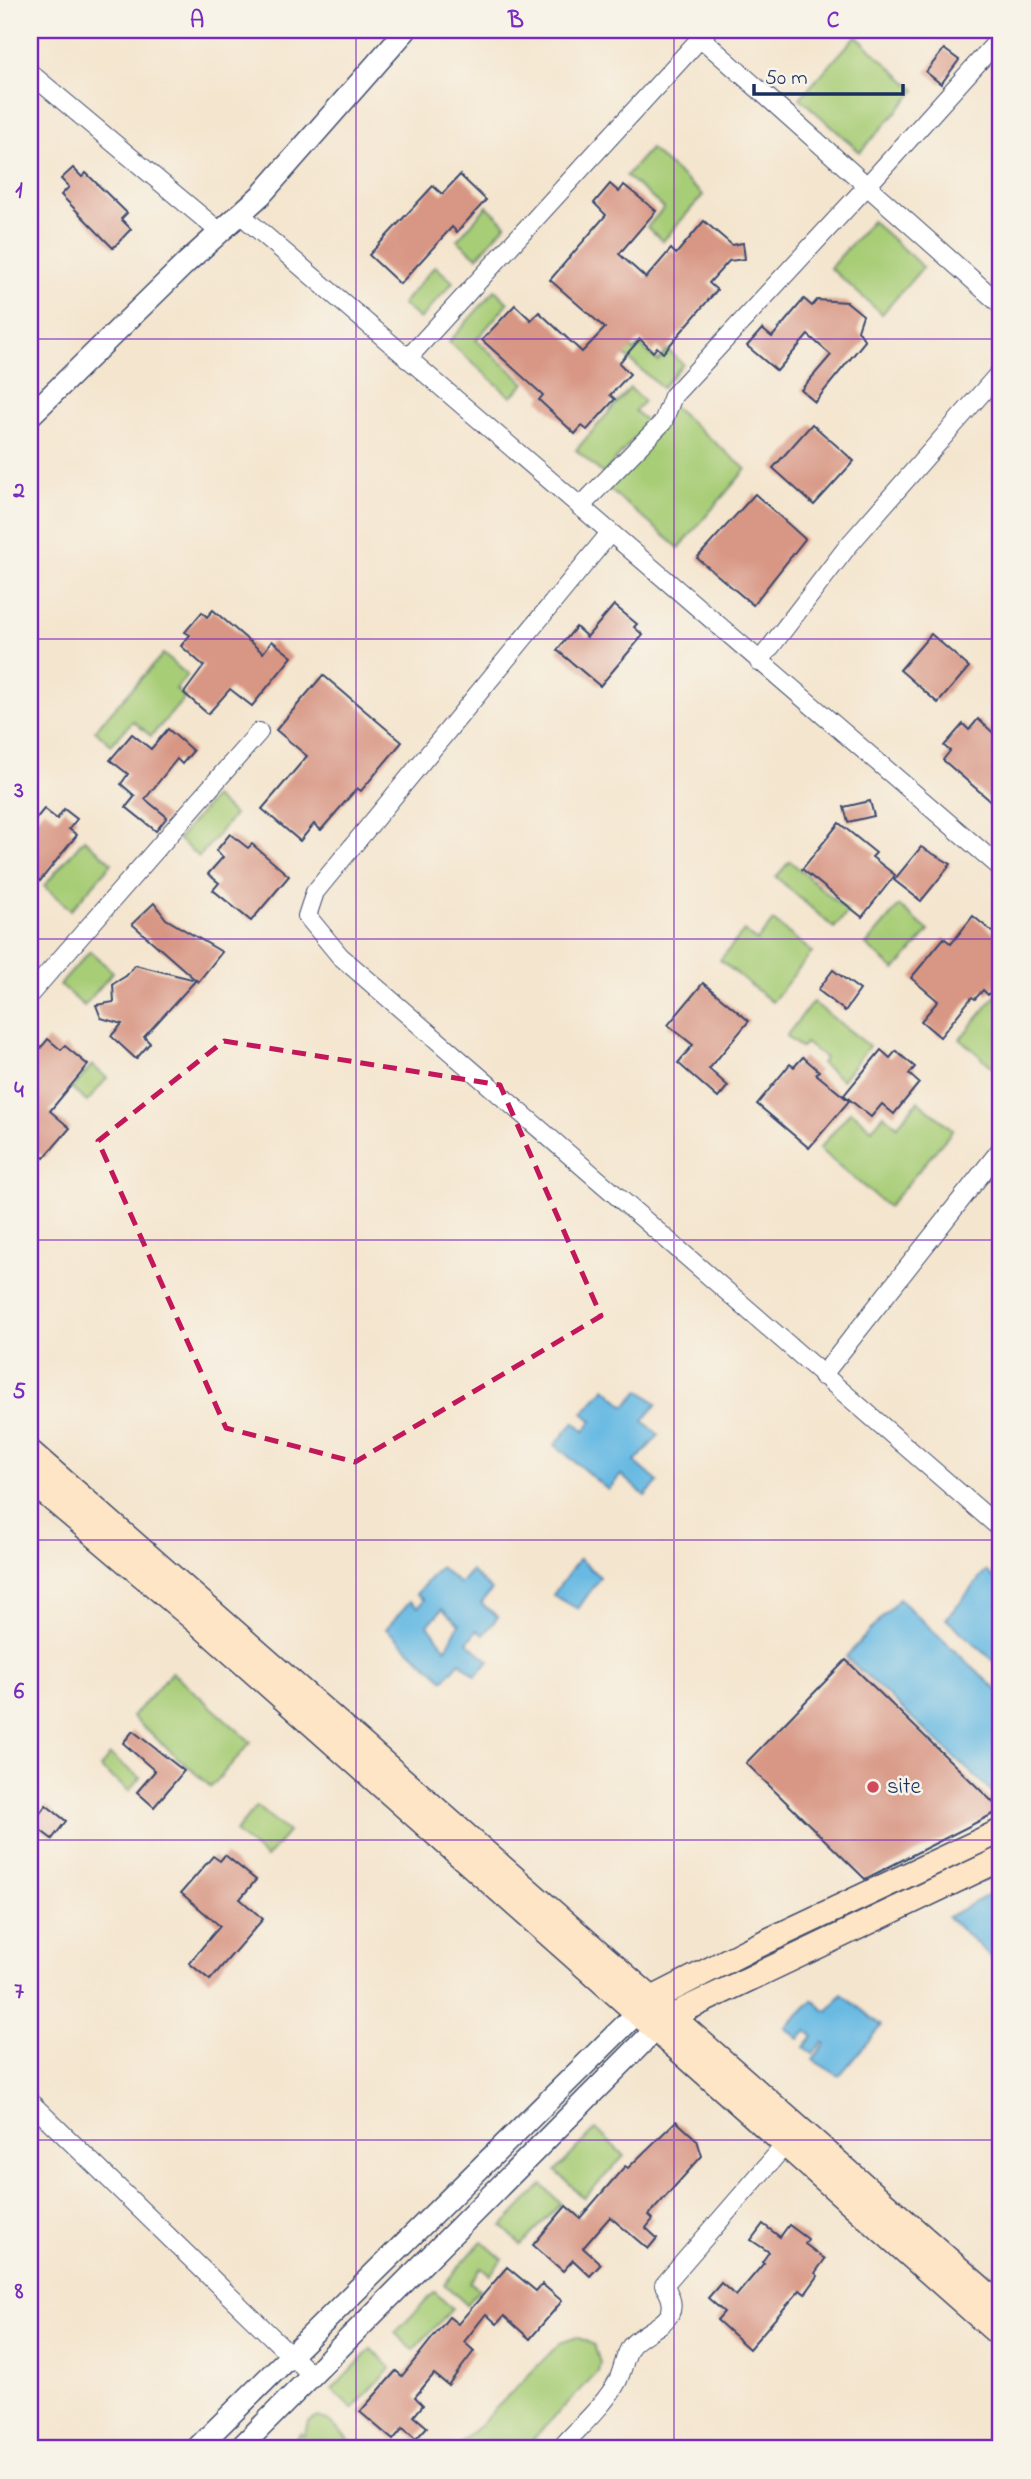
<svg xmlns="http://www.w3.org/2000/svg" width="1031" height="2479" viewBox="0 0 1031 2479" font-family="'Indie Flower',sans-serif">
	<rect width="100%" height="100%" fill="#f7f3e8"/>
	<filter id="ink" filterUnits="userSpaceOnUse"><feTurbulence type="fractalNoise" baseFrequency=".0143" numOctaves="2"/><feDisplacementMap in="SourceGraphic" scale="14" xChannelSelector="R" yChannelSelector="G"/><feConvolveMatrix kernelMatrix="1 2 1 2 8 2 1 2 1" color-interpolation-filters="sRGB"/></filter>
	<filter id="wash" filterUnits="userSpaceOnUse"><feTurbulence type="fractalNoise" baseFrequency=".00686" numOctaves="4" result="noise"/><feDisplacementMap in="SourceGraphic" scale="28" xChannelSelector="R" yChannelSelector="G"/><feGaussianBlur stdDeviation="1.57" result="paint"/><feColorMatrix in="noise" values="0 0 0 0 0 0 0 0 0 0 0 0 0 0 0 0 0 1.4 0 .05"/><feComposite in="paint" operator="in"/></filter>
	<g filter="url(#wash)">
		<rect width="100%" height="100%" fill="#f4e5ce"/>
		<!-- green -->
		<g fill="#a8cd77" stroke="#627e6a" stroke-width="2">
			<polygon points="856,36 916,90 860,152 800,98"/>
			<polygon points="650,149 703,195 663,241 647,227 664,208 626,176"/>
			<polygon points="487,206 506,224 477,257 457,240"/>
			<polygon points="872,221 923,267 882,314 830,268"/>
			<polygon points="435,266 453,282 420,319 402,304"/>
			<polygon points="495,290 508,303 476,340 525,383 511,397 449,342"/>
			<polygon points="626,345 634,351 640,345 658,361 668,350 683,364 662,388 620,351"/>
			<polygon points="630,388 644,401 635,411 648,423 603,474 576,450"/>
			<polygon points="672,406 746,469 679,548 604,485"/>
			<polygon points="163,654 187,675 176,689 185,698 151,736 133,721 111,745 95,730"/>
			<polygon points="214,797 234,815 199,857 178,839"/>
			<polygon points="84,839 112,863 71,910 44,886"/>
			<polygon points="790,861 848,912 834,928 776,877"/>
			<polygon points="899,906 929,931 895,970 866,945"/>
			<polygon points="773,921 812,952 772,1002 720,960 744,931 757,941"/>
			<polygon points="90,951 113,972 84,1006 60,985"/>
			<polygon points="1001,989 1001,1074 960,1039"/>
			<polygon points="813,1002 869,1046 842,1080 821,1063 825,1058 805,1043 801,1048 786,1036"/>
			<polygon points="92,1065 107,1078 87,1102 72,1089"/>
			<polygon points="918,1101 953,1130 888,1207 819,1149 851,1111 872,1129 884,1115 897,1126"/>
			<polygon points="172,1672 251,1742 211,1787 132,1717"/>
			<polygon points="110,1755 140,1778 129,1791 100,1768"/>
			<polygon points="257,1806 288,1832 266,1858 235,1832"/>
			<polygon points="596,2129 624,2156 584,2198 556,2171"/>
			<polygon points="542,2185 561,2204 521,2245 502,2226"/>
			<polygon points="482,2241 502,2259 490,2275 481,2268 470,2282 479,2289 467,2305 444,2284"/>
			<polygon points="435,2292 452,2309 413,2350 395,2333"/>
			<polygon points="577,2337 594,2345 600,2363 598,2372 523,2449 462,2449 459,2446 560,2343"/>
			<polygon points="371,2349 391,2368 352,2409 332,2390"/>
			<polygon points="318,2417 329,2421 359,2449 275,2449 280,2444 286,2449 300,2433 304,2436 308,2422"/>
		</g>
		<!-- water -->
		<g fill="#67bae3" stroke="#4174a0" stroke-width="2" fill-rule="evenodd">
			<polygon points="605,1388 625,1406 640,1390 657,1404 643,1421 659,1435 635,1462 658,1482 645,1496 621,1475 608,1490 555,1445 574,1422 584,1431 592,1421 583,1413"/>
			<polygon points="579,1559 600,1577 578,1609 553,1595"/>
			<path d="M440,1567L460,1584L471,1571L492,1590L481,1603L498,1617L483,1635L477,1630L467,1642L489,1661L476,1676L460,1662L444,1680L386,1629L410,1601L418,1607L424,1600L416,1594ZM442,1609L459,1624L446,1649L428,1625Z"/>
			<polygon points="986,1571 1001,1584 1001,1667 946,1619"/>
			<polygon points="899,1599 1001,1694 1001,1787 992,1792 846,1657"/>
			<polygon points="988,1895 1001,1912 1001,1966 948,1917"/>
			<polygon points="842,1994 881,2026 839,2076 813,2060 826,2044 823,2042 813,2054 804,2047 813,2036 807,2031 799,2039 785,2028 813,2000 824,2010 829,2010"/>
		</g>
		<g id="blocks">
			<!-- building -->
			<g fill="#d89684">
				<polygon points="944,49 959,60 941,84 926,72"/>
				<polygon points="73,168 82,177 86,173 127,213 121,219 131,229 113,248 61,195 69,187 61,179"/>
				<polygon points="460,175 486,200 457,232 452,227 400,284 369,255 433,186 442,194"/>
				<polygon points="610,184 619,192 624,185 656,211 619,254 646,278 671,249 676,254 704,221 732,245 743,243 745,259 729,261 709,283 717,290 663,353 657,347 653,352 640,339 619,363 630,374 610,395 615,399 587,430 582,426 575,434 539,400 543,395 482,340 515,305 531,320 539,312 582,352 605,328 550,280 606,215 594,203"/>
				<polygon points="804,299 812,306 817,300 847,302 863,315 858,330 865,341 815,402 801,390 831,355 808,335 777,371 747,346 762,329 772,337"/>
				<polygon points="812,424 854,461 814,505 773,468"/>
				<polygon points="755,494 805,539 753,605 697,558"/>
				<polygon points="614,605 637,624 634,627 643,635 600,686 557,650 576,627 587,637"/>
				<polygon points="213,610 263,653 272,641 292,657 252,706 230,689 208,714 184,693 204,666 181,646 190,635 185,632 202,612 207,617"/>
				<polygon points="931,634 969,667 938,703 900,670"/>
				<polygon points="323,675 402,742 361,791 357,788 321,830 314,824 300,841 262,809 307,756 276,730"/>
				<polygon points="978,719 1001,740 1001,793 993,803 943,760 950,751 944,746 963,724 969,730"/>
				<polygon points="168,729 193,751 182,764 177,759 145,799 167,817 156,831 126,807 135,796 121,784 128,774 110,760 132,734 151,749"/>
				<polygon points="870,801 874,816 848,822 844,807"/>
				<polygon points="44,809 57,819 64,809 77,819 69,829 77,835 40,881 30,872 30,826"/>
				<polygon points="839,823 876,853 872,857 895,875 862,917 802,869"/>
				<polygon points="230,834 248,848 252,844 289,876 251,921 213,890 219,883 208,874 223,857 216,851"/>
				<polygon points="921,847 951,864 921,901 894,880"/>
				<polygon points="154,903 166,919 222,952 198,982 132,924"/>
				<polygon points="973,916 1001,939 1001,979 988,995 983,990 975,999 972,997 940,1037 921,1021 938,1001 911,978 944,938 951,944"/>
				<polygon points="135,965 196,980 144,1037 150,1043 136,1059 111,1036 122,1024 101,1018 96,1005 114,1002 113,984 126,976"/>
				<polygon points="833,970 860,990 845,1011 818,990"/>
				<polygon points="703,983 749,1021 709,1069 728,1086 718,1098 678,1063 693,1045 668,1025"/>
				<polygon points="48,1039 61,1050 65,1046 88,1065 50,1111 70,1128 44,1158 30,1146 30,1061"/>
				<polygon points="881,1050 890,1058 896,1051 915,1067 909,1074 919,1083 894,1114 882,1104 871,1117 844,1095"/>
				<polygon points="803,1057 819,1071 816,1074 849,1101 809,1148 757,1104 790,1064 794,1067"/>
				<polygon points="846,1660 1001,1810 865,1879 746,1763"/>
				<polygon points="133,1731 184,1771 154,1807 137,1792 155,1771 123,1743"/>
				<polygon points="46,1805 66,1821 52,1839 32,1824"/>
				<polygon points="225,1855 256,1880 240,1899 263,1919 210,1980 189,1963 220,1926 181,1893 213,1856 220,1861"/>
				<polygon points="676,2121 697,2140 702,2156 649,2215 653,2219 646,2228 657,2238 648,2249 610,2217 583,2248 601,2264 590,2276 573,2260 563,2271 533,2245 566,2206 580,2218 625,2166 628,2168"/>
				<polygon points="763,2224 780,2237 789,2225 808,2239 805,2244 825,2259 815,2273 818,2276 805,2294 800,2290 749,2349 717,2320 724,2312 708,2298 721,2283 736,2296 764,2263 762,2262 769,2252 751,2240"/>
				<polygon points="507,2267 536,2291 542,2284 562,2301 530,2339 504,2316 497,2324 486,2314 464,2342 474,2351 448,2385 434,2374 415,2397 423,2405 414,2416 427,2427 416,2439 403,2428 393,2440 360,2412 396,2371 402,2376 449,2317 458,2324"/>
			</g>
		</g>
	</g>
	<g filter="url(#ink)">
		<use href="#blocks" fill-opacity="0" stroke="#3c4a6f" stroke-width="2"/>
		<g fill="none" stroke-linecap="round" stroke-linejoin="round">
			<defs>
				<g id="minor">
					<polyline points="1001,37 867,186 1001,305"/>
					<polyline points="30,73 220,232"/>
					<polyline points="240,214 1001,868"/>
					<polyline points="407,359 707,31"/>
					<polyline points="580,507 663,422 673,396 867,186 701,38"/>
					<polyline points="610,533 315,892 307,916 340,956 1001,1529"/>
					<polyline points="759,662 848,546 1001,371"/>
					<polyline points="30,994 259,732"/>
					<polyline points="822,1376 1001,1149"/>
					<polyline points="30,2102 312,2376"/>
					<path d="M560,2449C578,2428 604,2406 617,2382C623,2372 624,2356 631,2346C647,2326 689,2323 664,2285L785,2145"/>
				</g>
				<g id="tertiary">
					<polyline points="30,416 186,263 261,195 406,30"/>
					<polyline points="196,2449 636,2014"/>
					<polyline points="239,2449 656,2029"/>
				</g>
				<g id="secondary">
					<polyline points="30,1452 1001,2306"/>
					<polyline points="30,1480 195,1620 1001,2336"/>
					<polyline points="645,2006 654,1998 748,1950 1001,1831"/>
					<polyline points="662,2025 686,2009 1001,1859"/>
				</g>
			</defs>
			<!-- minor casing -->
			<use href="#minor" stroke="#3c4a6f" stroke-width="20"/>
			<!-- tertiary casing -->
			<use href="#tertiary" stroke="#3c4a6f" stroke-width="24"/>
			<!-- secondary casing -->
			<use href="#secondary" stroke="#3c4a6f" stroke-width="27"/>
			<!-- minor -->
			<use href="#minor" stroke="#fff" stroke-width="18"/>
			<!-- tertiary -->
			<use href="#tertiary" stroke="#fff" stroke-width="21"/>
			<!-- secondary -->
			<use href="#secondary" stroke="#fee5c5" stroke-width="24"/>
		</g>
	</g>
	<!-- marked area -->
	<path fill="none" stroke="#c2185b" stroke-width="5" stroke-dasharray="14 9" stroke-linejoin="round" d="M224,1041L500,1085L601,1316L355,1462L226,1428L98,1141Z"/>
	<!-- grid -->
	<path fill="none" stroke="#7b2cbf" stroke-width="2" stroke-opacity="0.55" d="M356,30V2449M674,30V2449M30,339H1001M30,639H1001M30,939H1001M30,1240H1001M30,1540H1001M30,1840H1001M30,2140H1001"/>
	<!-- markers -->
	<circle fill="#d1495b" stroke="#f7f3e8" stroke-width="2.5" cx="873" cy="1787" r="7"/>
	<g text-anchor="middle" dominant-baseline="central" stroke-width="5" stroke-linejoin="round" paint-order="stroke">
		<!-- poi labels -->
		<g font-size="23" fill="#1b2f5e" stroke="#f7f3e8" text-anchor="start">
			<text x="887" y="1787">site</text>
		</g>
	</g>
	<!-- margin -->
	<rect width="1031" height="2479" fill="none" stroke="#f7f3e8" stroke-width="77"/>
	<!-- scale -->
	<path d="M754 84v10h149v-10" fill="none" stroke="#1b2f5e" stroke-width="3.5"/>
	<text x="765" y="84" font-size="21" fill="#1b2f5e" stroke="#f7f3e8" stroke-width="5" paint-order="stroke">50 m</text>
	<rect x="38" y="38" width="954" height="2402" fill="none" stroke="#7b2cbf" stroke-width="2.5"/>
	<g font-size="23" text-anchor="middle" font-weight="bold" fill="#7b2cbf">
		<text x="197" y="27">A</text>
		<text x="516" y="27">B</text>
		<text x="833" y="27">C</text>
		<text x="19" y="197">1</text>
		<text x="19" y="497">2</text>
		<text x="19" y="797">3</text>
		<text x="19" y="1097">4</text>
		<text x="19" y="1398">5</text>
		<text x="19" y="1698">6</text>
		<text x="19" y="1998">7</text>
		<text x="19" y="2298">8</text>
	</g>
</svg>
